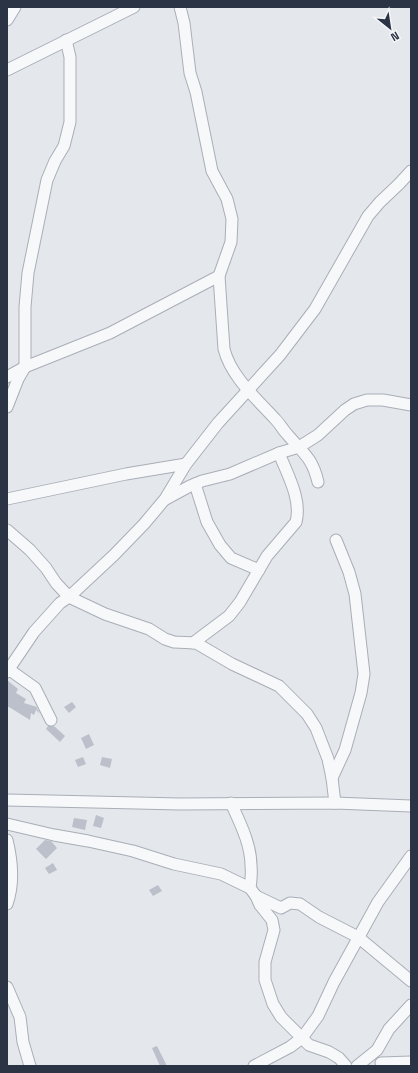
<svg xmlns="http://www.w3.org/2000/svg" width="418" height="1073" viewBox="0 0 418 1073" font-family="'Space Grotesk',sans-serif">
	<rect width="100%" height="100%" fill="#e4e7ec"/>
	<!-- building -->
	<g fill="#bbc0ca">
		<polygon points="7,680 18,689 16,693 26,699 24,703 37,707 36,710 37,708 40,714 36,710 34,715 31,713 30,720 9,707 7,707"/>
		<polygon points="72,702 76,707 69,713 64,707"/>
		<polygon points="48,726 54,726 65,736 60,742 46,729"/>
		<polygon points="89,734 94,745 86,749 81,738"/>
		<polygon points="83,757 86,764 78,767 75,760"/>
		<polygon points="102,757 112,759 110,768 100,765"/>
		<polygon points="96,815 104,818 101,828 93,826"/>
		<polygon points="74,818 87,820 85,830 72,827"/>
		<polygon points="45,840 51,841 57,848 46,859 36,849"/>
		<polygon points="53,863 57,870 49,874 45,868"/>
		<polygon points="158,885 162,891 153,896 149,890"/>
		<polygon points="157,1046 167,1066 160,1066 152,1048"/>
	</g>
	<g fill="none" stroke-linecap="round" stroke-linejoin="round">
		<defs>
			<g id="minor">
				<path d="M180,7L184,23L190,73L196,92L212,171L227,199L232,219L231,242L219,276L224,349C231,377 257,399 276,420C280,424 283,430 287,434C303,453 312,457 318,482"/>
				<polyline points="7,20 15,7"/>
				<polyline points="7,70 134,7"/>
				<polyline points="7,377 25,367 110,333 219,276"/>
				<polyline points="7,407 18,379 25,367 25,307 28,273 47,180 55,161 64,146 70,122 70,57 66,40"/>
				<polyline points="195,484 207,522 220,545 231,558 259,570"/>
				<polyline points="7,499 126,474 186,464"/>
				<polyline points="166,499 190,486 202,481 230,474 279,453 299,447 318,435 345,410 354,404 367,400 383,400 411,405"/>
				<polyline points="7,530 30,550 46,568 56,583 69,597 105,614 149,629 165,639 174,642 196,643 232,664 279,686 307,714 316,728 328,759 332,778 335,803"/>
				<path d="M193,643L229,616L240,602L267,556L296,522C302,499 287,474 279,453"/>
				<polyline points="7,668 35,688 51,720"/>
				<polyline points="7,672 34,632 60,603 69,597 114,555 144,524 165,499 186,464 218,423 280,355 315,309 368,216 380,202 399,184 411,171"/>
				<polyline points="332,778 345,750 361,693 364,674 355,594 349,572 336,540"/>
				<polyline points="7,800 180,804 335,803 411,806"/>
				<path d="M231,803C240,823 251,844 251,866C252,874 251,881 250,888"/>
				<polyline points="7,824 54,835 88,841 133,851 174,864 221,874 250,888 256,896 260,905 272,920 274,930 265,962 265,980 273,1004 281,1017 309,1045 329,1052 339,1058 346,1066"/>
				<path d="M7,840C12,860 14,884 7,904"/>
				<polyline points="256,896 281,908 290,903 300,904 319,917 358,937 411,981"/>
				<polyline points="7,987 20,1017 23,1042 30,1066"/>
				<polyline points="381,1063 411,1062"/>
				<polyline points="254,1066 290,1047 302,1038 318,1016 334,982 378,902 411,856"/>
				<polyline points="357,1066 377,1050 389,1029 411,1005"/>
			</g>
		</defs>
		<!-- minor casing -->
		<use href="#minor" stroke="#a9aeb7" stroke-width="13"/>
		<!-- minor -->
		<use href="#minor" stroke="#f7f8fa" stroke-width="11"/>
	</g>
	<!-- border -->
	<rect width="418" height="1073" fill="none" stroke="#2b3445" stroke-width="16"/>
	<!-- north arrow -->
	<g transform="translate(390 28) rotate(150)" stroke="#f4f6f9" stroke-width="3" paint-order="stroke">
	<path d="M0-3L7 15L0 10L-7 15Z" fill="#2b3445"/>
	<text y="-6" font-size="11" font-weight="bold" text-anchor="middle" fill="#2b3445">N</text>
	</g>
</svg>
